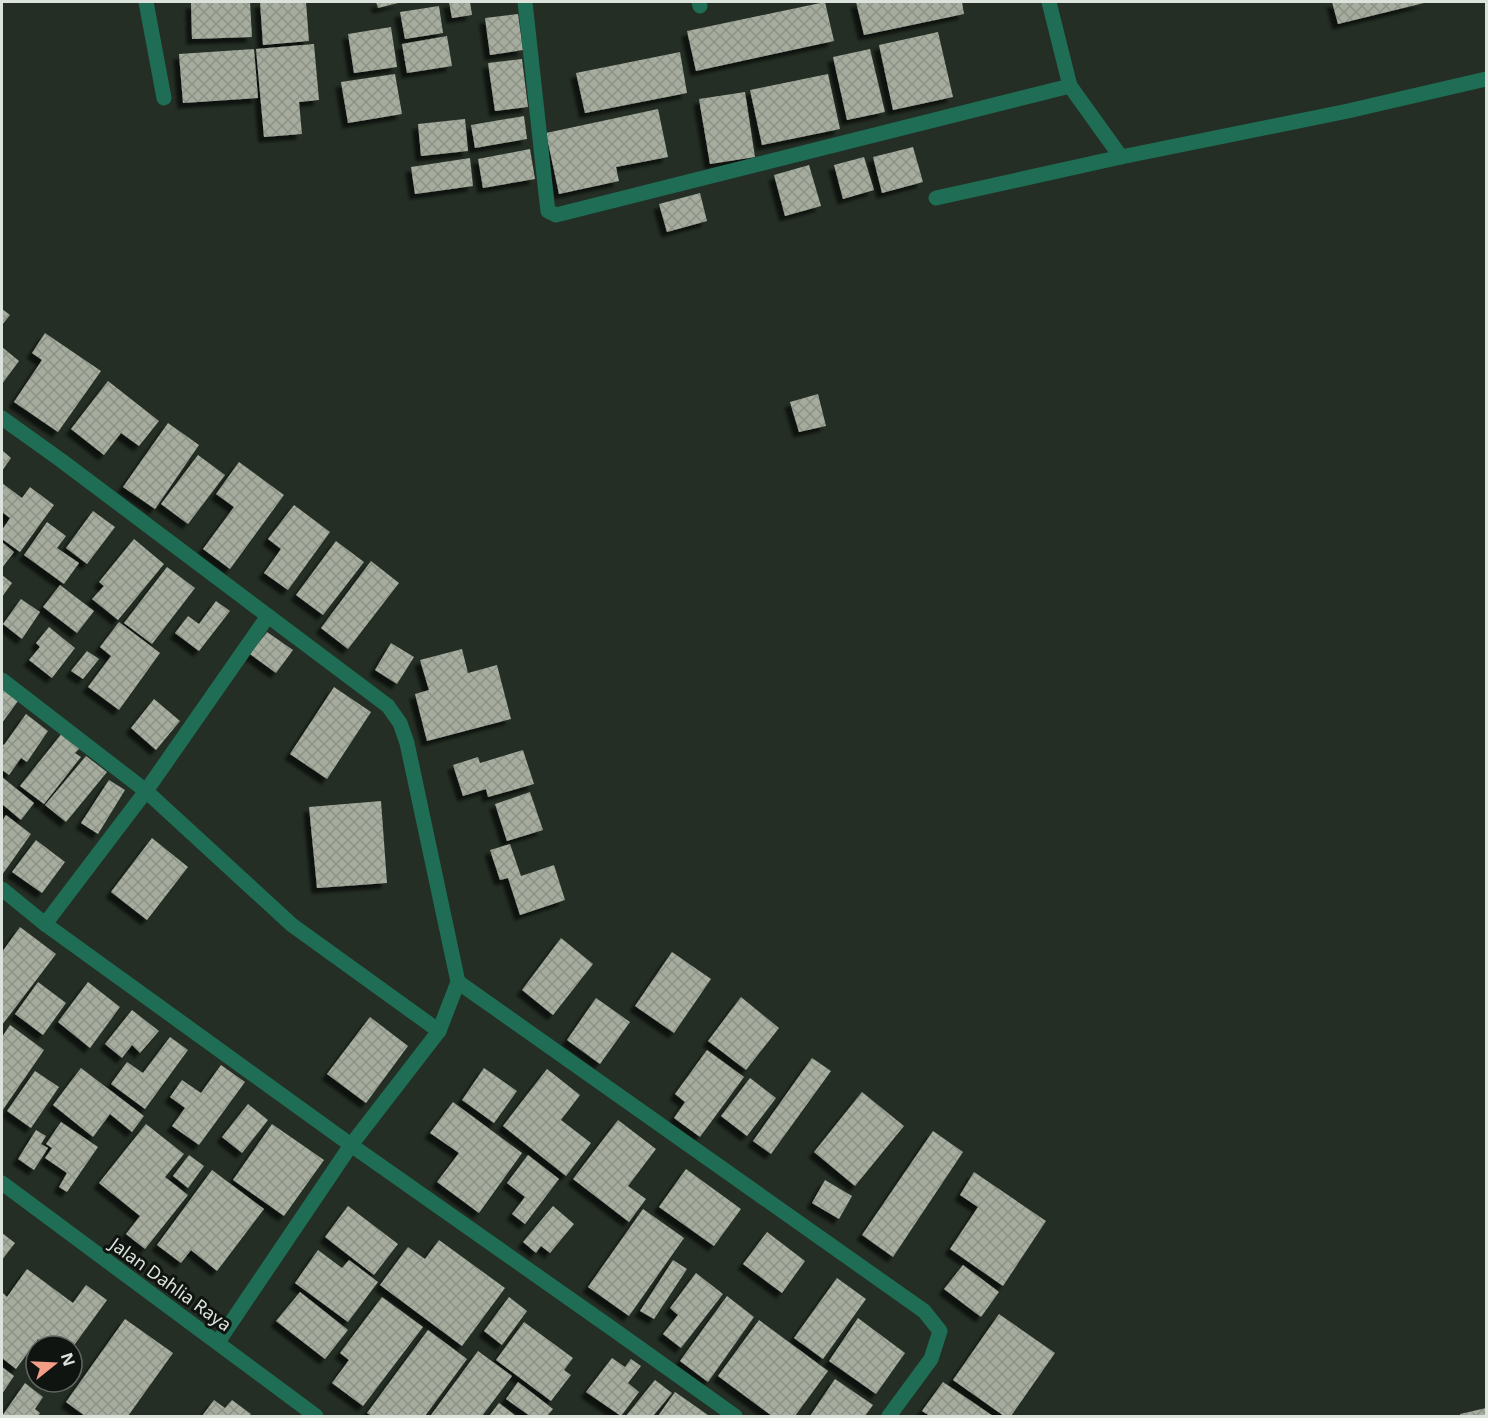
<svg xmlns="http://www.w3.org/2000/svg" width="1488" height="1418" viewBox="0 0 1488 1418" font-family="'Noto Sans',sans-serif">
	<defs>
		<pattern id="building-cross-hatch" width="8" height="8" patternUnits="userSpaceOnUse" patternTransform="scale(1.5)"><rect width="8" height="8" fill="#a6ac9e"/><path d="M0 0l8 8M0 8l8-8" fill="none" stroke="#8d9287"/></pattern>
		<filter id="shadow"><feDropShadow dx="-5.5" dy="5.5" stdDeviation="1.5" flood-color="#0009"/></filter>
	</defs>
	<rect width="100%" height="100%" fill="#242e24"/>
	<!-- building -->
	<g fill="url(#building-cross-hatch)" filter="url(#shadow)">
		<polygon points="250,2 252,37 192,39 191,3"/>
		<polygon points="260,2 306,2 309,41 263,45"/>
		<polygon points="376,2 402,2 378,8"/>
		<polygon points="449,2 470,2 472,15 452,18"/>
		<polygon points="825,2 834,41 696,71 687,31"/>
		<polygon points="856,2 962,2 964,14 864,35"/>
		<polygon points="1332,2 1428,2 1338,24"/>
		<polygon points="439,6 443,33 405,39 400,12"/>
		<polygon points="518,14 523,50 490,55 485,18"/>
		<polygon points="391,27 397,67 354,73 348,34"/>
		<polygon points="938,32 953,97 893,110 879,45"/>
		<polygon points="447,36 452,66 407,73 402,44"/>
		<polygon points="314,44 319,100 299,102 302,134 264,137 256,49"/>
		<polygon points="254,49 258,98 183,103 179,54"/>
		<polygon points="870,49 885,112 847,120 833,57"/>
		<polygon points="680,52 687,93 585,113 576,73"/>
		<polygon points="522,59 528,107 495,111 488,63"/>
		<polygon points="395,74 402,114 348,123 341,82"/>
		<polygon points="828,74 840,129 762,145 750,90"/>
		<polygon points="745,92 755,157 710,164 699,99"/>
		<polygon points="658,109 668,157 616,167 619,181 559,194 546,133"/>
		<polygon points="524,116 527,139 475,148 471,125"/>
		<polygon points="465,119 468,151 421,156 418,124"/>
		<polygon points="913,147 923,182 882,193 873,157"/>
		<polygon points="530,149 535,179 483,188 478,159"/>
		<polygon points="864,157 874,190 843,199 834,165"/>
		<polygon points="470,158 473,186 415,194 411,167"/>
		<polygon points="809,165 821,206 785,216 774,175"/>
		<polygon points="700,193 707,221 667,232 659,204"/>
		<polygon points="2,309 10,315 2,325"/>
		<polygon points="45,333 101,371 58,432 14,402 42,360 32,353"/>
		<polygon points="2,347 19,361 2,384"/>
		<polygon points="108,381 159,421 139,446 121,433 104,455 71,429"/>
		<polygon points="818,394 826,426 799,432 790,402"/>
		<polygon points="168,423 199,445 155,509 123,487"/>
		<polygon points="2,450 11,458 2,471"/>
		<polygon points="198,455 225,475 188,524 161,504"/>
		<polygon points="239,462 284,495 230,569 203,549 234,507 216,494"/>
		<polygon points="2,483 22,498 30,487 54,505 20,552 2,539 2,530 10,518 2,512"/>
		<polygon points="294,505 330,532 288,590 264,573 281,549 268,539"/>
		<polygon points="93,511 115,527 87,564 66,548"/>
		<polygon points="47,522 66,536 57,548 79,563 64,584 24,555"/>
		<polygon points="134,539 164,564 118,620 92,599 104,586 99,582"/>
		<polygon points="336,541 364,562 323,615 296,595"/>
		<polygon points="2,542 14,552 2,568"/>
		<polygon points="371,561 399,583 348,649 321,628"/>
		<polygon points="167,567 195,588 152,644 124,623"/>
		<polygon points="2,575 12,583 2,597"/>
		<polygon points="60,585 94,611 77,633 43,607"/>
		<polygon points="21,599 40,612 22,639 3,624"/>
		<polygon points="216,601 230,611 199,651 175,633 188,616 199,624"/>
		<polygon points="119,622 160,653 119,710 88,687 111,656 100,647"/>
		<polygon points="49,627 75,648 52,678 29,660 40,647 36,643"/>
		<polygon points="267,632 293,650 276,673 250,654"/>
		<polygon points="391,643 414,657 397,684 375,670"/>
		<polygon points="462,649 468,673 497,665 511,719 427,741 415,694 429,690 420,660"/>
		<polygon points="87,651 99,659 83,679 71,671"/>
		<polygon points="2,682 21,697 2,723"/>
		<polygon points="334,687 371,712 327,779 290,754"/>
		<polygon points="154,699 180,721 156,750 131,728"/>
		<polygon points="26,714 48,731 27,762 21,758 9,775 2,770 2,744 4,745"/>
		<polygon points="63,732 81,747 75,753 81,757 44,804 20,786"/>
		<polygon points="523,750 534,784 488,797 486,789 463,796 453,765 478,757 480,763"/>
		<polygon points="86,756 107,772 66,822 45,805"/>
		<polygon points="2,777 34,803 21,820 2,804"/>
		<polygon points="109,780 125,790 98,834 81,823"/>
		<polygon points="530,792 543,830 507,841 495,804"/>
		<polygon points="381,801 387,883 317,888 309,807"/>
		<polygon points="6,815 31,834 2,875 2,821"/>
		<polygon points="152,838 188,867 147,920 111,892"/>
		<polygon points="36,840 65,862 42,893 12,872"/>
		<polygon points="510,844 521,876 554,865 565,900 520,915 508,878 500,880 490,850"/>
		<polygon points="20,927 56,954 2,1025 2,952"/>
		<polygon points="561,938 593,964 553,1015 522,990"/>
		<polygon points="672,952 711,979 674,1033 635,1006"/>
		<polygon points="38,982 66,1003 43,1035 15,1014"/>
		<polygon points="88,982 120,1007 90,1048 58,1022"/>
		<polygon points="741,997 779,1028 746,1070 708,1041"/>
		<polygon points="596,998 630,1022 600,1064 567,1040"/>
		<polygon points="132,1010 159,1031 140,1053 132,1045 122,1058 105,1044"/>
		<polygon points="370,1017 408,1046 366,1103 327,1074"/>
		<polygon points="10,1025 44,1050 2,1111 2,1037"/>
		<polygon points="170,1037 188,1050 145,1109 111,1084 127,1062 143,1073"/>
		<polygon points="707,1050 744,1077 700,1137 674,1118 685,1102 675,1094"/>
		<polygon points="812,1058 831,1071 771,1154 753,1141"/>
		<polygon points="221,1065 245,1082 199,1145 172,1126 185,1108 170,1097 182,1080 201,1093"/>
		<polygon points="81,1068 144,1116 132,1132 110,1114 93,1137 53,1105"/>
		<polygon points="484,1068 517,1091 494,1123 462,1100"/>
		<polygon points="547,1069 580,1095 561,1120 591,1143 566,1176 503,1126"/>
		<polygon points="35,1071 59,1087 31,1128 7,1111"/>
		<polygon points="750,1078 776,1098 747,1136 721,1116"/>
		<polygon points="862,1092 904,1126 855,1186 814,1152"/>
		<polygon points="453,1102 522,1153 479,1213 437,1182 459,1153 430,1133"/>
		<polygon points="248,1104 268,1120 242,1153 222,1137"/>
		<polygon points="618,1120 656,1149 628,1186 646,1199 629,1222 573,1179"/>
		<polygon points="61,1122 98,1147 67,1192 59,1187 67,1173 45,1158 52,1148 46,1144"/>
		<polygon points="146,1124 184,1154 165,1177 188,1195 145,1249 126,1234 140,1216 99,1183"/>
		<polygon points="272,1124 324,1160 284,1216 233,1180"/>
		<polygon points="36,1130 46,1136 41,1144 48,1148 34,1170 18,1159"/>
		<polygon points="933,1131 963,1152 893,1257 862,1235"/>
		<polygon points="189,1155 204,1166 188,1188 173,1176"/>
		<polygon points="528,1155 559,1179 525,1224 512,1214 525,1197 507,1183"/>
		<polygon points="686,1169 741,1209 714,1246 659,1207"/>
		<polygon points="212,1170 264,1209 217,1271 191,1250 181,1263 157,1245"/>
		<polygon points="974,1172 1046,1221 1003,1286 950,1249 978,1207 960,1195"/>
		<polygon points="825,1180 852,1196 839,1219 812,1203"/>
		<polygon points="348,1206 398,1244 374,1275 325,1237"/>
		<polygon points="553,1206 574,1224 550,1253 541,1246 536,1253 523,1242"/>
		<polygon points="643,1209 684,1238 629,1316 588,1287"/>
		<polygon points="767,1232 805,1261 782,1293 743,1264"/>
		<polygon points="2,1233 15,1243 2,1260"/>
		<polygon points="439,1240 505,1288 462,1346 380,1285 408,1247 425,1259"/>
		<polygon points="318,1250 342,1268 349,1260 378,1282 348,1322 295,1283"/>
		<polygon points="673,1260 687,1269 654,1319 640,1311"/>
		<polygon points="963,1265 999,1292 981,1317 944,1289"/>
		<polygon points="27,1269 73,1303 86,1285 107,1300 72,1348 72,1346 48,1346 38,1339 16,1369 2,1358 2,1292 7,1297"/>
		<polygon points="696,1273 723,1294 681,1348 663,1334 678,1315 670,1308"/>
		<polygon points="837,1278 866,1299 823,1359 794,1338"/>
		<polygon points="300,1292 348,1330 325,1359 276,1321"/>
		<polygon points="727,1296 754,1317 708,1382 680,1361"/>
		<polygon points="382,1297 423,1327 363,1406 332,1383 349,1360 340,1353"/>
		<polygon points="509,1297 527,1311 502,1345 484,1331"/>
		<polygon points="999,1314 1055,1353 1011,1416 1004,1416 953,1380"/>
		<polygon points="858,1318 905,1353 876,1394 829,1361"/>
		<polygon points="125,1319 173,1353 128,1416 85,1416 66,1402"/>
		<polygon points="759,1320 828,1371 795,1416 772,1416 718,1376"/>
		<polygon points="524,1322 573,1358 564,1370 571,1375 551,1401 496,1360"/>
		<polygon points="428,1330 467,1359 425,1416 372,1416 367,1413"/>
		<polygon points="478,1351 512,1376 482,1416 434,1416 431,1415"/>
		<polygon points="612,1358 625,1367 631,1359 641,1366 628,1383 639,1392 621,1416 586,1392"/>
		<polygon points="2,1367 14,1376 2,1394"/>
		<polygon points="835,1379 873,1405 865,1416 810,1416"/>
		<polygon points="655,1380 672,1393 653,1416 626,1416"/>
		<polygon points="518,1382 553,1409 547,1416 530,1416 506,1399"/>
		<polygon points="943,1382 993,1416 930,1416 922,1411"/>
		<polygon points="25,1383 43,1397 35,1409 40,1413 38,1416 2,1416"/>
		<polygon points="675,1392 708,1415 707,1416 658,1416"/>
		<polygon points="214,1400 225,1408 232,1400 251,1414 249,1416 202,1416"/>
		<polygon points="499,1403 516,1416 489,1416"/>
		<polygon points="1486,1408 1486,1416 1461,1416 1460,1414"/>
	</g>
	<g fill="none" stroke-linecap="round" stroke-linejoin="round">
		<!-- street -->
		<g stroke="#1e6d54" stroke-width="15">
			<polyline points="146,2 164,98"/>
			<polyline points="525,2 547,203 548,211 556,215 1070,86"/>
			<polyline points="699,2 700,6"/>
			<polyline points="1049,2 1070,86 1121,157 1348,111 1486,79"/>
			<polyline points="936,198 1121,157"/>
			<polyline points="2,418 62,461 388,706 400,723 407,743 458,982 439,1031 351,1145 218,1342"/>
			<polyline points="2,680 146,791 292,925 439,1031"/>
			<polyline points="2,889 45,924 351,1145 617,1332 735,1416"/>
			<polyline points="45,924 146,791 268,616"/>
			<polyline points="458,982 924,1311 940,1331 931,1359 889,1416"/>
			<polyline points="2,1183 316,1416"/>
		</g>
	</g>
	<g text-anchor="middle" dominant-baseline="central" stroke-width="6" stroke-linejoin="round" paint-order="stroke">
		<!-- street labels -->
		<g font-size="18" fill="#dce2dc" stroke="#101410">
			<text transform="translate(171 1284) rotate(36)">Jalan Dahlia Raya</text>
		</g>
	</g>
	<!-- border -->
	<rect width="1488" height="1418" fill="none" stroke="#dce2dc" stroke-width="6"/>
	<!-- north arrow -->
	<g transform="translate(54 1364) rotate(72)"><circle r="28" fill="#101410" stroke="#626662" stroke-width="1.5"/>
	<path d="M0-4.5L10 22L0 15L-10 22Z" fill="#f49e87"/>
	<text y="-9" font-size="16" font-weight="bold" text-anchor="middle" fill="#dce2dc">N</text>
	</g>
</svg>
